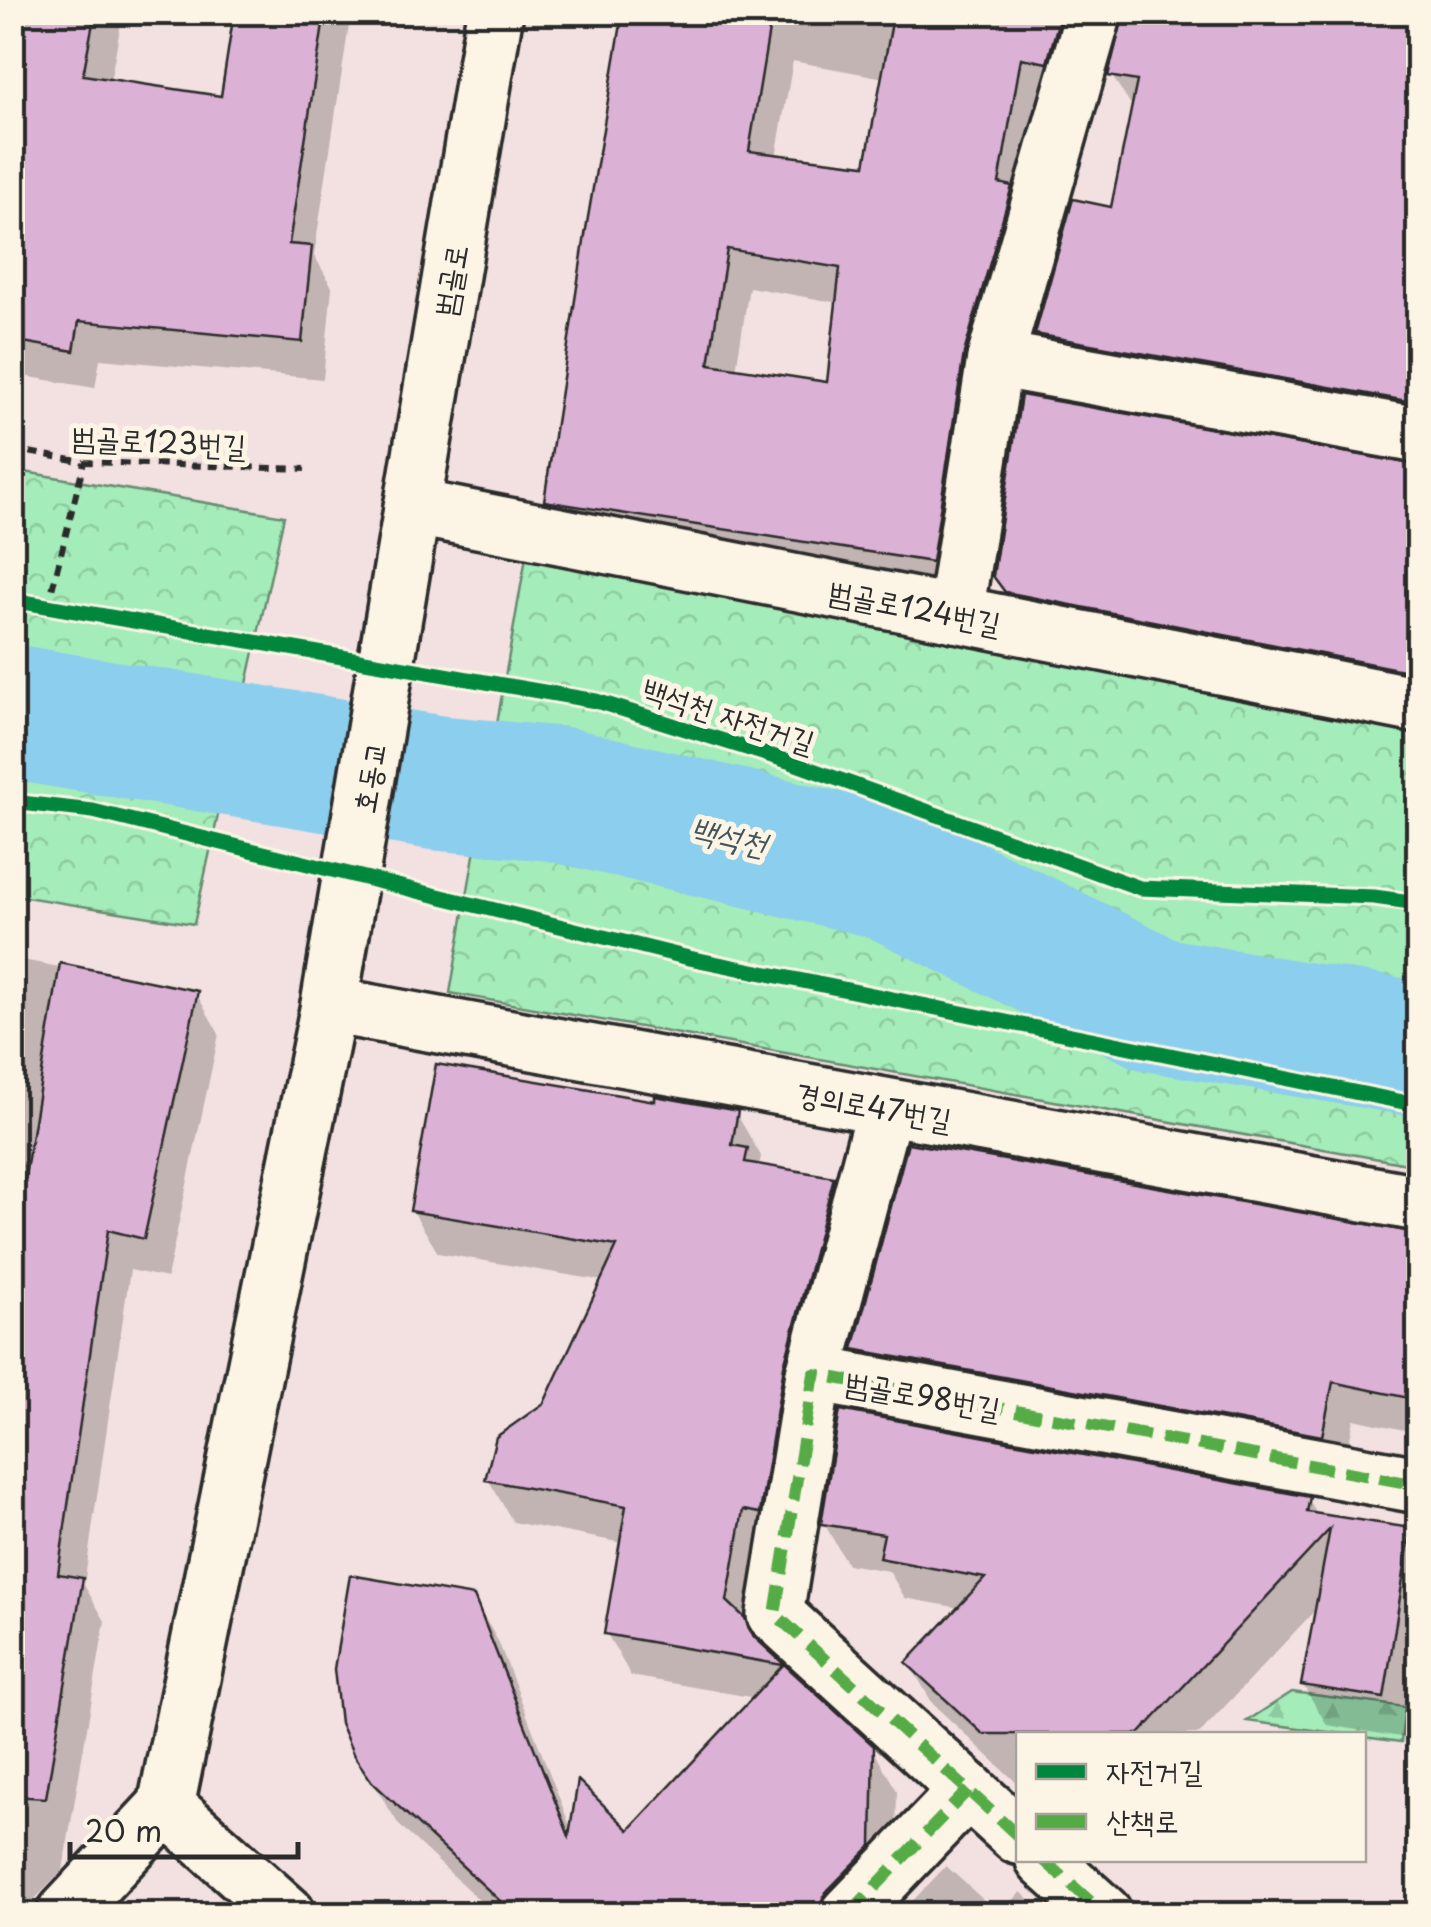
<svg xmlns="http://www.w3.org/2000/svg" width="1431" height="1927" viewBox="0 0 1431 1927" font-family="'Playpen Sans','Poor Story',sans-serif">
	<defs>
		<pattern id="forest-firs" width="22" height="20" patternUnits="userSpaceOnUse" patternTransform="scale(2.5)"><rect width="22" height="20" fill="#a4ecb9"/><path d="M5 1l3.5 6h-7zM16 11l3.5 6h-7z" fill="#8dcb9f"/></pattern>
		<pattern id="park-crowns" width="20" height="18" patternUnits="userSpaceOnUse" patternTransform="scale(2.5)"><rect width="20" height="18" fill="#a4ecb9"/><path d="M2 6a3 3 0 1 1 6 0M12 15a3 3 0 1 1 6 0" fill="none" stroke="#8dcb9f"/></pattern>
	</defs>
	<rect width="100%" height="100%" fill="#f2e1e0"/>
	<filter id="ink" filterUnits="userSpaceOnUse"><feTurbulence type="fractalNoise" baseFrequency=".01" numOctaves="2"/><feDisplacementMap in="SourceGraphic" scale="20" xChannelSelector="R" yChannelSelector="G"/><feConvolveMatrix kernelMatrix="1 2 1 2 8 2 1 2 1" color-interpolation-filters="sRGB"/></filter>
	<g filter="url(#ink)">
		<!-- forest -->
		<polygon fill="url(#forest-firs)" stroke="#688c72" stroke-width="2.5" points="1292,1692 1405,1707 1401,1742 1247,1721"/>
		<!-- park -->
		<g fill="url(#park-crowns)" stroke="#688c72" stroke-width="2.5">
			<polygon points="13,470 284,516 194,924 13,895"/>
			<polygon points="526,557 1418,721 1418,1166 450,993"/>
		</g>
		<!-- shadow -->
		<g fill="#0003" fill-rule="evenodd">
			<polygon points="12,12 123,12 110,82 223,99 236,12 351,12 314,255 332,287 323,379 100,359 95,388 12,374"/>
			<path d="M629,12H1100L954,600L570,540L547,501ZM793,61L884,78L867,168L776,157ZM749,287L839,303L829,385L736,370Z"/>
			<polygon points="1127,12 1418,12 1418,432 1056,367 1037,334 1113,210 1134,109 1111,75"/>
			<polygon points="1412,468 1418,468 1418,702 1015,610 995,575"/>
			<polygon points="12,958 196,993 219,1034 167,1278 130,1270 84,1585 105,1621 63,1870 20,1914 12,1914"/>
			<polygon points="657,1104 736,1113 761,1156 759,1167 832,1179 857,1222 766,1552 752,1634 756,1643 872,1748 897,1791 895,1889 870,1914 494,1914 399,1825 356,1755 473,1598 498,1641 572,1831 629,1833 756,1698 631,1676 607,1634 623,1543 513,1522 488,1479 546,1405 604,1281 438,1253 413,1211"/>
			<polygon points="910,1146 1418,1237 1418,1433 1354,1419 1343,1473 878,1387 856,1349"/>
			<polygon points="1308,1499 1318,1516 1410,1531 1418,1546 1418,1662 1406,1738 1327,1725 1303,1685 1318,1607 1199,1734 1018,1734 1018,1784 933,1704 909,1663 960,1608 905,1598 889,1571 847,1564 824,1523"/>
			<polygon points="946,1866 999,1914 900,1914"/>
			<polygon points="1021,1892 1044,1914 1000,1914"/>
		</g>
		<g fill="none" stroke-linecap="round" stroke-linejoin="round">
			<!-- river -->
			<polyline stroke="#8cceed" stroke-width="135" points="12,712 438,783 558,794 891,873 1158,1005 1418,1049"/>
		</g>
		<!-- building -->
		<g fill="#dcb1d6" stroke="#2b2b2b" stroke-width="2.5" fill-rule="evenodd">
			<polygon points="12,12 95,12 83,75 221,96 234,12 325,12 289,244 312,246 302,342 79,321 74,351 12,340"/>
			<path d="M623,12H772L749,151L865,165L894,12H1061L1047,63L1021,58L999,183L1012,186L964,353L932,562L544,501L585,235ZM727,249L840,268L827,382L709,364Z"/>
			<polygon points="1124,12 1418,12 1418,403 1035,334 1073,199 1111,207 1137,81 1108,76"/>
			<polygon points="1021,395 1418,465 1418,673 1005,592 993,576"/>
			<polygon points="60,963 198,991 144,1239 108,1230 58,1574 83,1578 46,1798 12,1796 12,1256"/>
			<polygon points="436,1064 655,1101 655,1096 738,1111 732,1145 748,1148 745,1162 834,1177 784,1366 760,1513 743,1510 727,1601 745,1618 754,1637 874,1746 872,1845 826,1892 819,1906 819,1914 514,1914 372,1782 354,1756 340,1723 334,1669 350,1575 474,1596 569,1836 578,1780 629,1830 783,1665 604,1634 626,1506 485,1480 496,1437 544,1403 617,1246 410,1211"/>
			<polygon points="908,1143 1418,1233 1418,1400 1333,1382 1322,1436 853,1349"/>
			<polygon points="840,1410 1310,1497 1307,1512 1411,1528 1384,1698 1301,1685 1330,1529 1139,1734 983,1734 906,1663 985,1578 879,1558 884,1534 821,1524"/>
		</g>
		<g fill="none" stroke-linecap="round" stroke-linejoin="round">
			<defs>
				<g id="street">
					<polyline points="995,359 1418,435"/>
					<polyline points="412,507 1418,705"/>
					<polyline points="955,614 995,359 1094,12"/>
					<polyline points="329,1005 1418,1203"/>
					<polyline points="814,1374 885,1107"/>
					<polyline points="166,1806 329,1005 495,12"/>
					<polyline points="166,1806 287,1914"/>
					<polyline points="1018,1836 775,1614 814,1374 1418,1485"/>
					<polyline points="1044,1860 1104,1914"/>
					<polyline points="65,1914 166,1806"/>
					<polyline points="849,1914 968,1790"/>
				</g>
			</defs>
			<!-- street casing -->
			<use href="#street" stroke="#2b2b2b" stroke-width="62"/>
			<!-- path -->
			<g stroke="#2b2b2b" stroke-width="6" stroke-dasharray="10 8" stroke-linecap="butt">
				<polyline points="12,449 84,462 305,469"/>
				<polyline points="48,606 84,462"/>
			</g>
			<!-- street -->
			<use href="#street" stroke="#fcf5e5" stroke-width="55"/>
			<!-- quiet -->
			<g stroke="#54ab44" stroke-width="12" stroke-dasharray="25 12" stroke-linecap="butt">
				<polyline points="1018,1836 775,1614 814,1374 1418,1485"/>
				<polyline points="1044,1860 1104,1914"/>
				<polyline points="849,1914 968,1790"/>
			</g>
			<defs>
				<g id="cycleway">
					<polyline points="12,600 596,701 788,761 1140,888 1374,897 1418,903"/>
					<polyline points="12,802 93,811 689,958 1418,1105"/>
				</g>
			</defs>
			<!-- cycleway casing -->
			<use href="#cycleway" stroke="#fcf5e5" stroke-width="21"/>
			<!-- cycleway -->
			<use href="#cycleway" stroke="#00873e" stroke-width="15"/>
		</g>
	</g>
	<g text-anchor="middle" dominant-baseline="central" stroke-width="10" stroke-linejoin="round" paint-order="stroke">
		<!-- street labels -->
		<g font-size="30" fill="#2b2b2b" stroke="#fcf5e5">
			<text transform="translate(449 280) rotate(-80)">범골로</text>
			<text transform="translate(159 440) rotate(3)">범골로123번길</text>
			<text transform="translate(915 606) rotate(11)">범골로124번길</text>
			<text transform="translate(729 714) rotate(18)">백석천 자전거길</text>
			<text transform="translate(368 777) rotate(-80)">호동교</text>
			<text transform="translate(874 1105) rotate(10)">경의로47번길</text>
			<text transform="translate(923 1394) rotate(10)">범골로98번길</text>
		</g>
		<!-- water labels -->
		<g font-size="32" font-style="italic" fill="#43545c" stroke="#fcf5e5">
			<text transform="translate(729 835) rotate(13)">백석천</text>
		</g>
	</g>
	<!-- margin -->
	<rect width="1431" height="1927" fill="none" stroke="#fcf5e5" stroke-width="50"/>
	<rect x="25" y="25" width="1381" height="1877" fill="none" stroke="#2b2b2b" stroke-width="4" filter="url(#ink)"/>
	<!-- legend -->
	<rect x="1016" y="1732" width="350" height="130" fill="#fcf5e5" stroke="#a8a49b" stroke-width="2.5"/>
	<rect x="1036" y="1764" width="50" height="15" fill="#00873e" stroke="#a8a49b" stroke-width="2.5"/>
	<text x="1106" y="1782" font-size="30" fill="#2b2b2b">자전거길</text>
	<rect x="1036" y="1814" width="50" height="15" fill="#54ab44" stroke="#a8a49b" stroke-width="2.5"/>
	<text x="1106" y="1832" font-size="30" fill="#2b2b2b">산책로</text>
	<!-- scale -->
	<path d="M70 1842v15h228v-15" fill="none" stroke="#2b2b2b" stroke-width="5"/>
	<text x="85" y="1842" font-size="30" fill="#2b2b2b" stroke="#fcf5e5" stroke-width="8" paint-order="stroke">20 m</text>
</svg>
